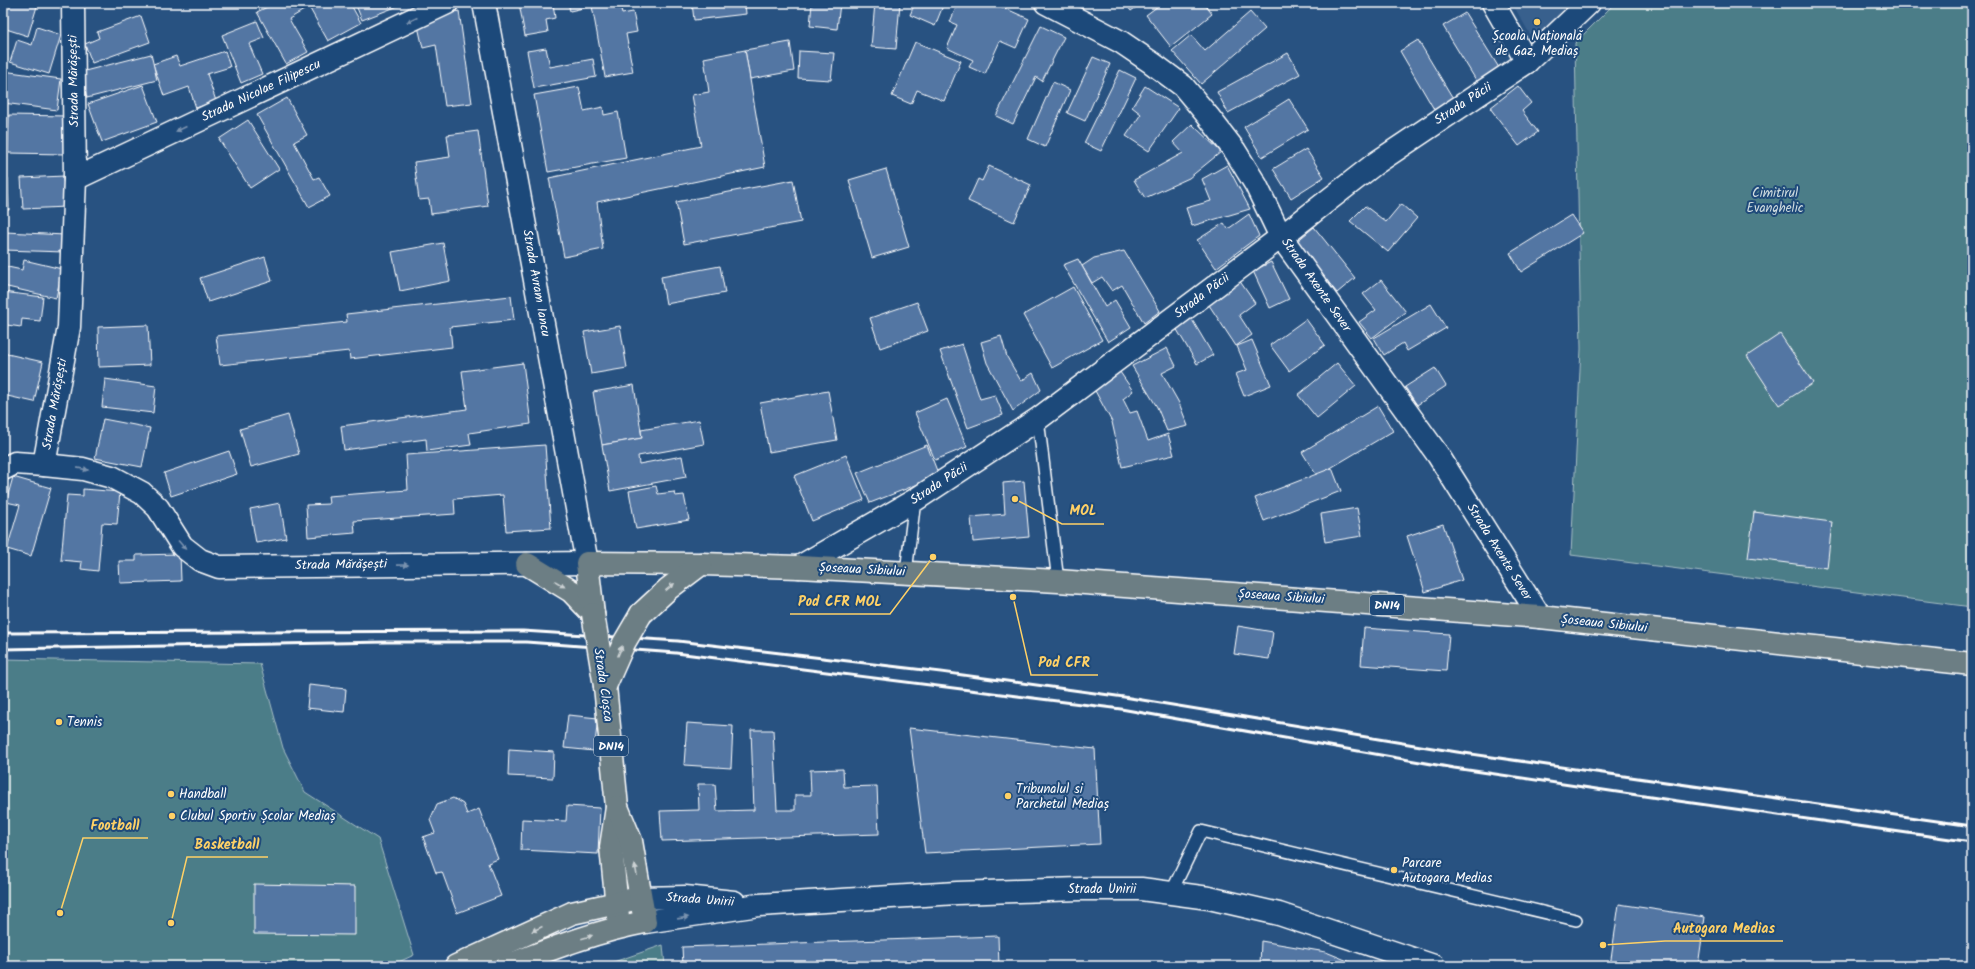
<svg xmlns="http://www.w3.org/2000/svg" width="1975" height="969" viewBox="0 0 1975 969" font-family="Kalam,sans-serif">
	<rect width="100%" height="100%" fill="#285281"/>
	<filter id="ink" filterUnits="userSpaceOnUse"><feTurbulence type="fractalNoise" baseFrequency=".025" numOctaves="2"/><feDisplacementMap in="SourceGraphic" scale="8" xChannelSelector="R" yChannelSelector="G"/><feConvolveMatrix kernelMatrix="1 2 1 2 8 2 1 2 1" color-interpolation-filters="sRGB"/></filter>
	<g filter="url(#ink)">
		<!-- built -->
		<polygon fill="#39608d" points="1512,3 1569,3 1534,41"/>
		<!-- green -->
		<g fill="#4c7d88" stroke="#a6bec4">
			<polygon points="1615,3 1972,3 1972,607 1571,555 1581,349 1575,43"/>
			<polygon points="3,659 260,664 283,748 305,792 378,839 414,955 390,966 3,966"/>
			<polygon points="663,945 665,966 602,966"/>
		</g>
		<!-- building -->
		<g fill="#5376a3" stroke="#fff">
			<polygon points="3,3 38,3 28,36 3,28"/>
			<polygon points="275,3 338,3 341,8 350,3 361,23 328,41 309,7 289,19 308,52 286,64 257,12"/>
			<polygon points="355,3 406,3 362,20"/>
			<polygon points="519,3 553,3 555,18 546,20 548,32 525,36"/>
			<polygon points="568,3 620,3 622,14 633,12 637,32 626,34 633,72 605,77 592,6 570,11"/>
			<polygon points="692,3 745,3 746,14 694,20"/>
			<polygon points="812,3 840,3 837,29 810,26"/>
			<polygon points="875,3 900,3 896,49 871,47"/>
			<polygon points="915,3 944,3 935,26 910,15"/>
			<polygon points="958,3 993,3 1029,19 1016,48 1000,41 985,74 969,67 973,60 947,48 957,25 950,22"/>
			<polygon points="1125,3 1142,3 1131,11"/>
			<polygon points="1162,3 1204,3 1212,14 1171,47 1146,15"/>
			<polygon points="459,11 472,103 445,106 436,45 423,48 417,22"/>
			<polygon points="1250,12 1265,29 1201,84 1172,51 1191,35 1205,51"/>
			<polygon points="1465,13 1501,71 1479,85 1443,26"/>
			<polygon points="141,16 150,42 92,63 85,44 99,38 97,32"/>
			<polygon points="257,21 264,38 249,44 262,74 241,83 222,35"/>
			<polygon points="1041,26 1064,37 1042,81 1036,77 1013,124 996,116"/>
			<polygon points="37,27 61,35 49,74 10,62 17,40 32,45"/>
			<polygon points="1418,40 1454,100 1435,111 1400,51"/>
			<polygon points="790,42 794,71 750,79 745,50"/>
			<polygon points="915,42 961,61 944,101 917,90 911,104 892,96"/>
			<polygon points="546,48 550,67 593,59 596,77 534,88 527,51"/>
			<polygon points="745,50 765,167 597,202 603,249 564,257 549,178 701,146 692,95 709,92 704,58"/>
			<polygon points="225,51 230,67 207,74 216,101 196,108 189,87 164,96 153,64 176,56 180,66"/>
			<polygon points="799,51 834,53 831,80 798,78"/>
			<polygon points="1288,53 1300,74 1228,113 1217,92"/>
			<polygon points="151,54 157,80 87,98 81,72"/>
			<polygon points="1093,57 1110,64 1085,121 1067,113"/>
			<polygon points="1120,70 1136,78 1101,151 1084,143"/>
			<polygon points="3,71 61,79 57,110 3,103"/>
			<polygon points="1053,82 1070,90 1045,147 1028,139"/>
			<polygon points="143,85 157,122 102,142 88,104"/>
			<polygon points="1145,86 1179,108 1149,151 1126,136 1141,114 1132,107"/>
			<polygon points="1518,86 1531,103 1522,111 1538,132 1519,146 1490,108"/>
			<polygon points="579,87 584,111 603,107 604,115 618,112 626,158 548,172 534,95"/>
			<polygon points="287,98 307,135 294,142 314,179 319,177 330,196 309,207 257,115"/>
			<polygon points="1289,99 1308,129 1262,157 1244,127"/>
			<polygon points="9,115 67,116 66,154 8,153"/>
			<polygon points="248,120 279,169 250,188 219,139"/>
			<polygon points="1192,124 1221,152 1189,178 1145,198 1134,180 1183,153 1173,142"/>
			<polygon points="478,131 488,206 431,214 429,199 419,200 414,162 450,157 447,135"/>
			<polygon points="1306,149 1324,177 1291,198 1273,169"/>
			<polygon points="1227,165 1250,209 1192,226 1186,208 1211,201 1202,179"/>
			<polygon points="989,166 1031,185 1014,222 968,201 978,179 982,181"/>
			<polygon points="886,169 909,247 872,258 849,180"/>
			<polygon points="64,176 66,207 23,209 21,178"/>
			<polygon points="3,178 8,178 9,210 3,210"/>
			<polygon points="793,180 801,222 684,244 676,202"/>
			<polygon points="1401,204 1417,218 1388,252 1350,221 1365,206 1386,222"/>
			<polygon points="1249,214 1259,236 1216,268 1197,240 1224,223 1228,229"/>
			<polygon points="1571,215 1583,233 1521,272 1510,253"/>
			<polygon points="1314,227 1355,278 1337,293 1296,242"/>
			<polygon points="5,232 65,235 64,252 4,250"/>
			<polygon points="443,243 450,281 400,291 392,252"/>
			<polygon points="1124,251 1160,311 1144,323 1122,285 1112,291 1102,277 1092,283 1082,266 1094,258"/>
			<polygon points="265,257 272,281 208,302 200,278"/>
			<polygon points="1078,259 1105,307 1115,300 1131,327 1108,342 1063,265"/>
			<polygon points="24,260 62,269 56,298 3,286 3,266 22,270"/>
			<polygon points="1271,262 1289,299 1270,308 1253,271"/>
			<polygon points="720,266 725,293 666,304 661,277"/>
			<polygon points="1239,280 1255,303 1239,315 1252,335 1236,346 1207,302"/>
			<polygon points="1381,280 1406,312 1372,338 1359,322 1376,310 1363,294"/>
			<polygon points="1073,287 1102,340 1052,368 1023,315"/>
			<polygon points="3,292 43,297 40,321 22,319 21,327 7,325 6,336 3,336"/>
			<polygon points="511,296 514,320 450,327 452,347 350,359 349,351 220,365 216,336 347,322 346,314"/>
			<polygon points="917,302 928,331 880,348 870,318"/>
			<polygon points="1431,304 1446,328 1407,351 1403,343 1384,355 1374,338"/>
			<polygon points="1191,318 1213,355 1197,364 1176,328"/>
			<polygon points="1306,319 1325,345 1289,371 1270,345"/>
			<polygon points="148,325 150,365 99,367 98,327"/>
			<polygon points="620,326 627,368 591,374 584,332"/>
			<polygon points="1780,334 1813,383 1779,405 1747,356"/>
			<polygon points="1001,336 1007,357 1021,381 1033,373 1041,390 1013,411 987,363 981,342"/>
			<polygon points="1252,340 1271,385 1244,396 1235,374 1247,370 1237,346"/>
			<polygon points="962,344 980,399 995,395 1003,415 968,428 940,351"/>
			<polygon points="1167,348 1176,366 1162,373 1179,403 1188,426 1167,431 1157,407 1132,366"/>
			<polygon points="3,353 43,362 34,402 3,395"/>
			<polygon points="523,363 531,424 469,433 471,445 427,451 426,439 344,450 341,426 467,409 462,371"/>
			<polygon points="1337,363 1356,386 1317,418 1298,395"/>
			<polygon points="1435,368 1446,386 1417,405 1405,387"/>
			<polygon points="1120,372 1133,391 1123,399 1130,413 1137,411 1148,441 1168,434 1174,455 1122,467 1112,422 1094,389"/>
			<polygon points="105,379 156,386 153,413 102,407"/>
			<polygon points="634,385 642,438 602,445 593,392"/>
			<polygon points="828,391 837,440 769,452 760,403"/>
			<polygon points="947,399 967,447 935,460 915,413"/>
			<polygon points="1378,406 1393,431 1317,476 1302,452"/>
			<polygon points="288,415 299,454 251,467 240,429"/>
			<polygon points="103,419 150,428 142,467 95,458"/>
			<polygon points="699,420 704,444 638,456 639,464 682,456 686,477 610,491 602,445 642,438 641,430"/>
			<polygon points="545,445 551,528 506,531 503,495 454,499 455,514 354,521 355,533 308,537 306,505 329,504 328,496 408,490 406,455"/>
			<polygon points="927,445 939,476 870,503 857,473"/>
			<polygon points="229,451 237,474 171,496 164,473"/>
			<polygon points="846,455 864,500 812,521 794,476"/>
			<polygon points="1332,468 1341,491 1264,521 1255,498"/>
			<polygon points="13,477 51,488 31,556 7,549 20,505 6,502"/>
			<polygon points="1024,481 1029,537 973,542 971,517 1005,514 1003,483"/>
			<polygon points="656,486 658,494 674,492 675,496 684,495 689,520 636,529 629,491"/>
			<polygon points="83,489 120,492 117,524 102,523 98,571 81,569 82,562 61,560 67,495 83,496"/>
			<polygon points="280,503 286,538 256,543 250,509"/>
			<polygon points="1357,508 1362,536 1325,542 1321,514"/>
			<polygon points="1754,512 1832,522 1827,568 1748,558"/>
			<polygon points="1443,524 1462,580 1425,592 1407,536"/>
			<polygon points="180,554 181,581 120,583 119,561 136,561 136,555"/>
			<polygon points="1238,626 1273,632 1269,659 1234,654"/>
			<polygon points="1364,628 1449,634 1446,671 1361,665"/>
			<polygon points="309,685 346,689 344,712 307,708"/>
			<polygon points="568,715 598,718 594,751 564,748"/>
			<polygon points="687,723 733,726 731,768 684,765"/>
			<polygon points="909,728 1095,749 1100,844 925,853"/>
			<polygon points="751,730 773,730 777,810 795,810 795,795 811,795 810,770 843,769 844,787 877,786 879,834 662,841 660,811 699,810 698,784 715,784 717,811 754,810"/>
			<polygon points="509,749 554,752 553,778 508,776"/>
			<polygon points="453,798 463,804 467,814 479,809 498,859 488,863 501,896 457,913 442,872 436,873 423,837 435,833 430,820 437,804"/>
			<polygon points="567,806 600,808 598,854 521,850 522,819 566,821"/>
			<polygon points="254,884 355,886 355,935 254,934"/>
			<polygon points="1619,904 1705,917 1698,966 1610,966"/>
			<polygon points="998,936 999,966 683,966 682,947"/>
			<polygon points="1261,941 1326,952 1360,966 1260,966"/>
		</g>
		<g fill="none" stroke-linecap="round" stroke-linejoin="round">
			<defs>
				<g id="service">
					<polyline points="1038,419 1058,581"/>
					<polyline points="906,572 915,500"/>
					<polyline points="1171,893 1201,831 1576,920"/>
				</g>
				<g id="minor">
					<polyline points="1046,3 1121,42 1152,63 1183,86 1208,116 1235,151 1256,185 1281,237 1438,455 1540,617"/>
					<polyline points="1493,3 1527,62"/>
					<polyline points="75,179 447,3"/>
					<polyline points="44,465 69,327 75,179 73,3"/>
					<polyline points="3,469 15,463 44,465 83,469 112,477 142,493 158,508 182,546 200,560 219,567 587,563"/>
					<polyline points="799,567 915,500 1038,419 1281,237 1376,163 1527,62 1589,3"/>
				</g>
				<g id="secondary">
					<polyline points="484,3 587,563"/>
					<polyline points="641,898 685,897 734,902"/>
					<polyline points="645,922 759,905 957,893 1080,889 1141,889 1209,898 1279,914 1434,966"/>
				</g>
				<g id="primary">
					<polyline points="527,564 571,591 593,614"/>
					<polyline points="593,614 587,563 701,564 799,567 1058,581 1540,617 1972,664"/>
					<polyline points="641,614 668,589 701,564"/>
					<polyline points="605,686 617,807 611,847 619,927"/>
					<polyline points="456,966 572,913 630,900"/>
					<path d="M506,966C551,949 597,931 645,922L631,841L617,807"/>
				</g>
			</defs>
			<!-- service casing -->
			<use href="#service" stroke="#fff" stroke-width="14"/>
			<!-- minor casing -->
			<use href="#minor" stroke="#fff" stroke-width="25"/>
			<!-- secondary casing -->
			<use href="#secondary" stroke="#fff" stroke-width="25"/>
			<!-- primary casing -->
			<use href="#primary" stroke="#fff" stroke-width="25"/>
			<!-- service -->
			<use href="#service" stroke="#1f4a7a" stroke-width="11"/>
			<!-- minor -->
			<use href="#minor" stroke="#1f4a7a" stroke-width="22"/>
			<!-- secondary -->
			<use href="#secondary" stroke="#1f4a7a" stroke-width="22"/>
			<!-- primary -->
			<use href="#primary" stroke="#6c7e84" stroke-width="22"/>
			<!-- rail -->
			<g stroke="#fff" stroke-width="3">
				<polyline points="3,633 523,631 678,641 941,672 1124,697 1457,752 1972,826"/>
				<polyline points="3,649 387,642 526,642 676,653 1121,709 1454,768 1671,800 1972,842"/>
			</g>
			<defs>
				<g id="primary-bridge">
					<polyline points="593,614 605,686"/>
					<polyline points="605,686 624,643 641,614"/>
				</g>
			</defs>
			<!-- primary-bridge casing -->
			<use href="#primary-bridge" stroke="#fff" stroke-width="25" stroke-linecap="butt"/>
			<!-- primary-bridge -->
			<use href="#primary-bridge" stroke="#6c7e84" stroke-width="22"/>
		</g>
		<!-- one-way arrows -->
		<defs><path id="oneway-solid" d="M-6-.8H1V-3.2L6.5 0L1 3.2V.8H-6Z"/></defs>
		<g fill="#7992af">
			<use href="#oneway-solid" transform="translate(412 20) rotate(155)"/>
			<use href="#oneway-solid" transform="translate(181 129) rotate(155)"/>
			<use href="#oneway-solid" transform="translate(83 469) rotate(11)"/>
			<use href="#oneway-solid" transform="translate(182 545) rotate(49)"/>
			<use href="#oneway-solid" transform="translate(403 565) rotate(-1)"/>
			<use href="#oneway-solid" transform="translate(683 918) rotate(-8)"/>
		</g>
		<g fill="#ccd2d4">
			<use href="#oneway-solid" transform="translate(560 584) rotate(32)"/>
			<use href="#oneway-solid" transform="translate(670 587) rotate(-39)"/>
			<use href="#oneway-solid" transform="translate(620 651) rotate(-67)"/>
			<use href="#oneway-solid" transform="translate(636 870) rotate(-100)"/>
			<use href="#oneway-solid" transform="translate(537 929) rotate(156)"/>
			<use href="#oneway-solid" transform="translate(587 937) rotate(-17)"/>
		</g>
	</g>
	<!-- markers -->
	<g fill="#ffd166" stroke="#1f4a7a" stroke-width="1.5">
		<circle cx="1537" cy="22" r="4"/>
		<circle cx="59" cy="722" r="4"/>
		<circle cx="171" cy="794" r="4"/>
		<circle cx="1008" cy="796" r="4"/>
		<circle cx="172" cy="816" r="4"/>
		<circle cx="1394" cy="870" r="4"/>
	</g>
	<g text-anchor="middle" dominant-baseline="central" stroke-width="4" stroke-linejoin="round" paint-order="stroke">
		<!-- shield labels -->
		<g fill="#1f4a7a" stroke="#bcc9d7" stroke-width="1">
			<rect x="1370" y="595" width="34" height="20" rx="3"/>
			<rect x="594" y="736" width="34" height="20" rx="3"/>
		</g>
		<g font-size="12" font-weight="bold" fill="#fff">
			<text x="1387" y="605">DN14</text>
			<text x="611" y="746">DN14</text>
		</g>
		<!-- poi labels -->
		<g font-size="13" fill="#fff" stroke="#1f4a7a" text-anchor="start">
			<text x="1537" y="36" text-anchor="middle">Școala Națională<tspan x="1537" dy="15">de Gaz, Mediaș</tspan></text>
			<text x="67" y="722">Tennis</text>
			<text x="1016" y="789">Tribunalul si<tspan x="1016" dy="15">Parchetul Mediaș</tspan></text>
			<text x="179" y="794">Handball</text>
			<text x="180" y="816">Clubul Sportiv Școlar Mediaș</text>
			<text x="1402" y="863">Parcare<tspan x="1402" dy="15">Autogara Medias</tspan></text>
		</g>
		<!-- street labels -->
		<g font-size="13" fill="#fff" stroke="#1f4a7a">
			<text transform="translate(74 81) rotate(-91)">Strada Mărășești</text>
			<text transform="translate(261 91) rotate(-25)">Strada Nicolae Filipescu</text>
			<text transform="translate(1463 104) rotate(-33)">Strada Păcii</text>
			<text transform="translate(536 283) rotate(80)">Strada Avram Iancu</text>
			<text transform="translate(1316 285) rotate(55)">Strada Axente Sever</text>
			<text transform="translate(1202 296) rotate(-37)">Strada Păcii</text>
			<text transform="translate(55 404) rotate(-80)">Strada Mărășești</text>
			<text transform="translate(939 484) rotate(-33)">Strada Păcii</text>
			<text transform="translate(1499 552) rotate(58)">Strada Axente Sever</text>
			<text transform="translate(341 565) rotate(-1)">Strada Mărășești</text>
			<text transform="translate(862 570) rotate(3)">Șoseaua Sibiului</text>
			<text transform="translate(1281 597) rotate(4)">Șoseaua Sibiului</text>
			<text transform="translate(1604 624) rotate(6)">Șoseaua Sibiului</text>
			<text transform="translate(603 685) rotate(82)">Strada Cloșca</text>
			<text x="1102" y="889">Strada Unirii</text>
			<text transform="translate(700 900) rotate(4)">Strada Unirii</text>
		</g>
		<!-- park labels -->
		<g font-size="13" fill="#d2dee1" stroke="#1f4a7a">
			<text x="1775" y="193">Cimitirul<tspan x="1775" dy="15">Evanghelic</tspan></text>
		</g>
	</g>
	<!-- callouts -->
	<path fill="none" stroke="#ffd166" stroke-width="1.5" d="M1015 499L1062 524H1104M933 557L890 614H790M1013 597L1031 675H1098M60 913L83 838H148M171 923L187 857H268M1603 945L1665 941H1783"/>
	<g fill="#ffd166" stroke="#1f4a7a" stroke-width="1.5">
		<circle cx="1015" cy="499" r="4"/>
		<circle cx="933" cy="557" r="4"/>
		<circle cx="1013" cy="597" r="4"/>
		<circle cx="60" cy="913" r="4"/>
		<circle cx="171" cy="923" r="4"/>
		<circle cx="1603" cy="945" r="4"/>
	</g>
	<g font-size="14" text-anchor="middle" font-weight="bold" fill="#ffd166" stroke="#1f4a7a" stroke-width="4" stroke-linejoin="round" paint-order="stroke">
		<text x="1083" y="515">MOL</text>
		<text x="840" y="606">Pod CFR MOL</text>
		<text x="1064" y="667">Pod CFR</text>
		<text x="115" y="830">Football</text>
		<text x="227" y="849">Basketball</text>
		<text x="1724" y="933">Autogara Medias</text>
	</g>
	<!-- margin -->
	<rect width="1975" height="969" fill="none" stroke="#1f4a7a" stroke-width="16"/>
	<rect x="8" y="8" width="1959" height="953" fill="none" stroke="#fff" stroke-width="1.5" filter="url(#ink)"/>
</svg>
